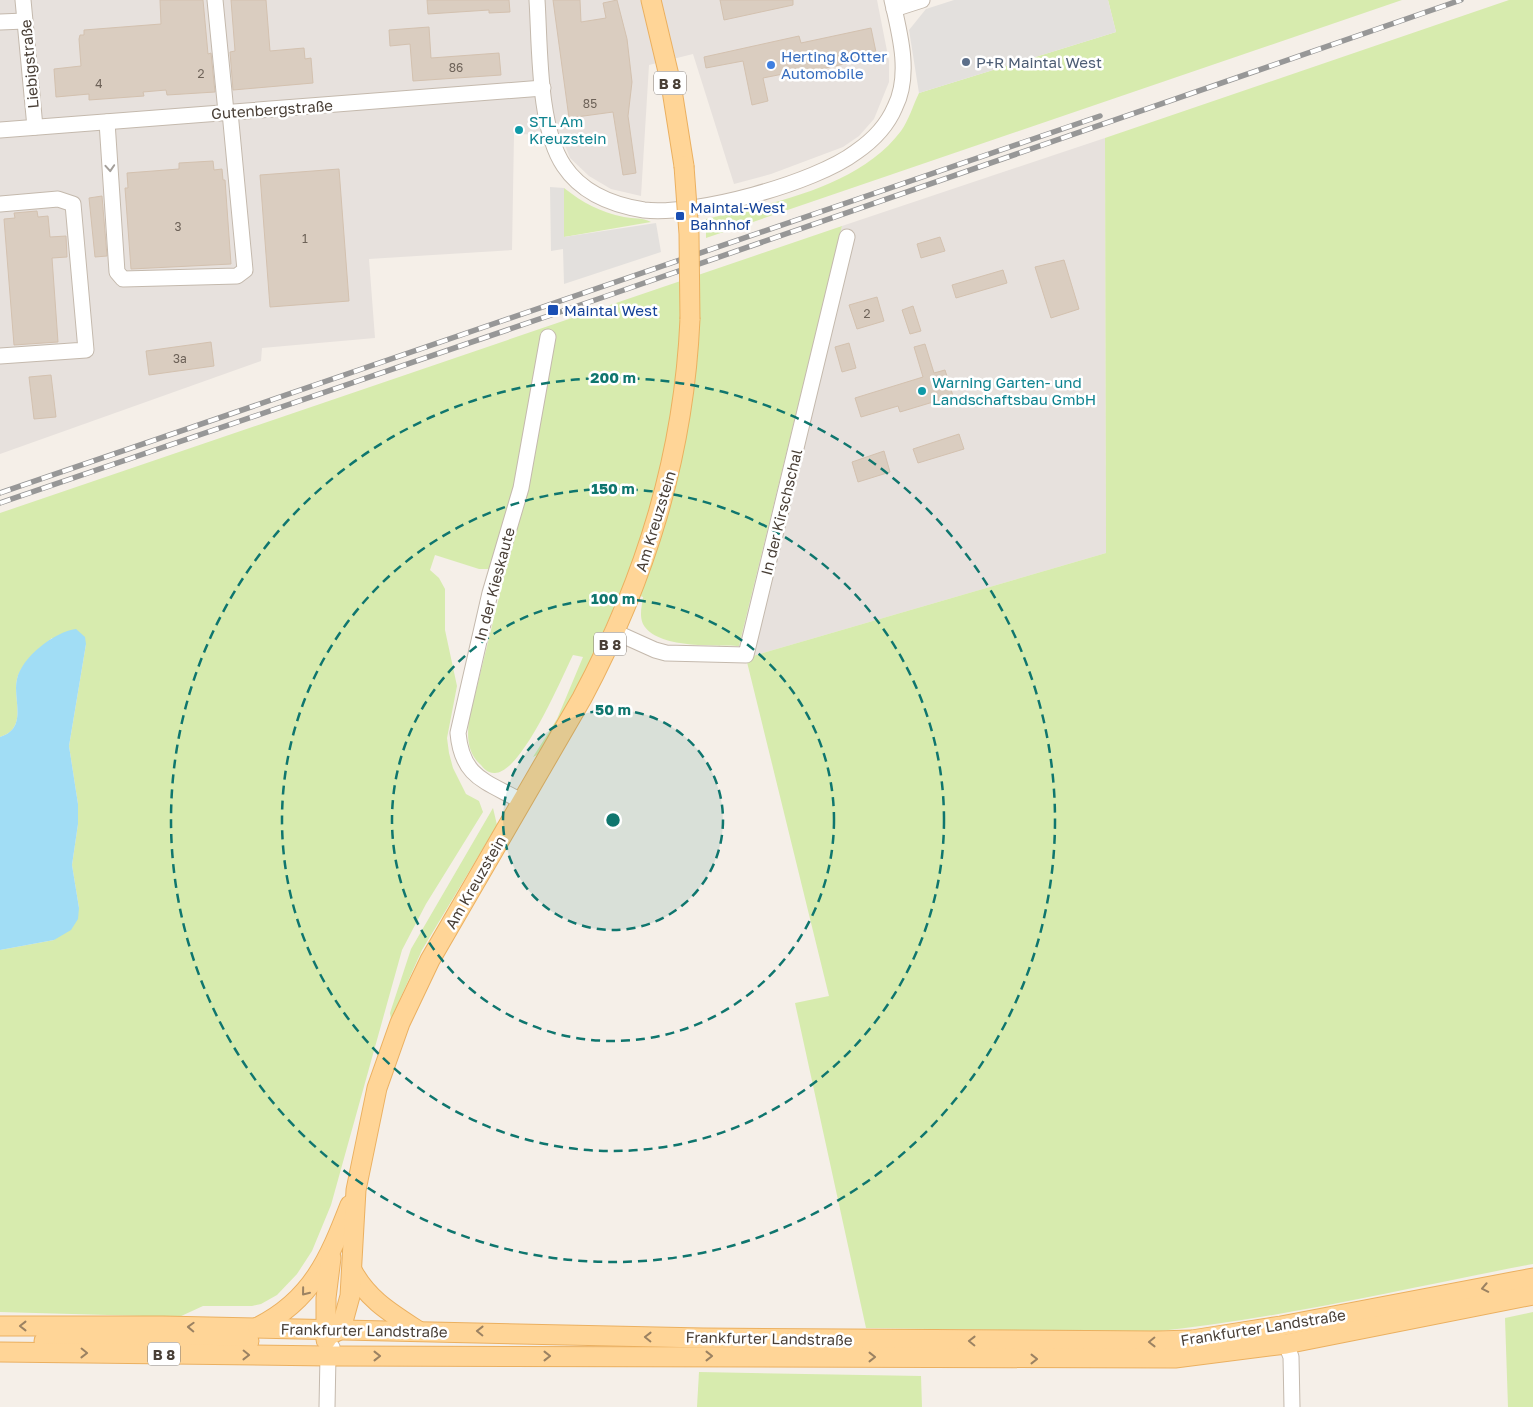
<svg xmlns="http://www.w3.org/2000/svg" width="1533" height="1407" viewBox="0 0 1533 1407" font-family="'Golos Text',sans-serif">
	<rect width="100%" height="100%" fill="#f5efe8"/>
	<!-- industrial -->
	<g fill="#e7e1dd">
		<polygon points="0,0 877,0 889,61 889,82 874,119 859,136 843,147 771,174 734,184 693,54 649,65 641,196 611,189 589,176 570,158 561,135 514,134 512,250 369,259 375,338 262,348 261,361 0,454"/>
		<polygon points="1105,138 1106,553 746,658 739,646 842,226"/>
	</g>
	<!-- green -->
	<g fill="#d7ebae">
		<path d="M1108,0H1402L706,238V219C772,203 858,188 901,131C909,120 913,105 919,93L1116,32Z"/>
		<path d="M1509,0H1533V1264C1406,1288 1279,1319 1151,1332L866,1328L795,1003L829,996L746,658L1106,553L1105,138Z"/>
		<path d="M564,188C583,203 600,212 624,217C634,219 642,217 651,222L564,237Z"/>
		<path d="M842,226L739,646C716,645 656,649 643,624C639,615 642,606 643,597L622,589L592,658L541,753L533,757L557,719L583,657L573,655C562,677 521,775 494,773C488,773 484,769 481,765C467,753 467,737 469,719L506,569H479L435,555L430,570L439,578L445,589V630L457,686L447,738L449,753L453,768L466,794L479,801L483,812L426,904L402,950L331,1205L312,1251L297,1274L277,1295L261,1304L252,1306H203L179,1317L0,1312V950L54,940L79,908L72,865L78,824V804L69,746L86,644L52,638C39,649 22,662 17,679C12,698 29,728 0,737V513Z"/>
		<polygon points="493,808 497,825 422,950 391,1019 390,1013 411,949"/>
		<polygon points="1533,1312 1533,1407 1508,1407 1505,1318"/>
		<polygon points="699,1372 921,1376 922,1407 697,1407"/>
	</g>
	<!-- parking -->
	<g fill="#e3e0dd">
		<polygon points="954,0 1108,0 1116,32 919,93 909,30 926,9"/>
		<polygon points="550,187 564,188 564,237 656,223 661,252 564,284 563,249 551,251"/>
	</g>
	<!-- water -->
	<path fill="#a1ddf5" d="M76,629L85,637L86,644L69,746L78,804V824L72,865L79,908L78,919L71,930L54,940L0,950V737C29,728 12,698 17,679C22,657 54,632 76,629Z"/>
	<!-- building -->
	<g fill="#dacdc0" stroke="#d3c1af">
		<polygon points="160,0 203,0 208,54 211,53 215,92 167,95 166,90 143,92 144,96 89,100 89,94 56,97 54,69 81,66 79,39 80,35 84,35 84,30 161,24"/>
		<polygon points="231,0 266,0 270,51 304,48 305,59 311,58 313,83 233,90 230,52 235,51"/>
		<polygon points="427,0 509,0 510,12 489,13 489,10 428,14"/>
		<polygon points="553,0 580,0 581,22 606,18 603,3 617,0 627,39 632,82 628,116 636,173 623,175 613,112 569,118"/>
		<polygon points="720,0 793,0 793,5 724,20"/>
		<polygon points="429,27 431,58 499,53 501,75 413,81 410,44 390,46 389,30"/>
		<polygon points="871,28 877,57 793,75 793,72 763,78 768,101 752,105 743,61 706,68 704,57 799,36 801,43"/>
		<polygon points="213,161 214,170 222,169 223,180 225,180 231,264 131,269 125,188 128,188 127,173 179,169 179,163"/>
		<polygon points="339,169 349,301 270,307 260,175"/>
		<polygon points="102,196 107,256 95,257 89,198"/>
		<polygon points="37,211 38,217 48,216 50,237 66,236 67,257 52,258 58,342 14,345 4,219 15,218 14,213"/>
		<polygon points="940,237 945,251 921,258 917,244"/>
		<polygon points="1064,260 1079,309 1051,318 1035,267"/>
		<polygon points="1003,270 1007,283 956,298 952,285"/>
		<polygon points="877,297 884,321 857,329 849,305"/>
		<polygon points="913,306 921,331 910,334 902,310"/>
		<polygon points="211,342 214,366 149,375 146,351"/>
		<polygon points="849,343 856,368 842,372 835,347"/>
		<polygon points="925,344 934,373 945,370 953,396 900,412 898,406 861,417 855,398 923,377 914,347"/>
		<polygon points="51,375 56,417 34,419 29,377"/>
		<polygon points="959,434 964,449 918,463 913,449"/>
		<polygon points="884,451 890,472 858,482 852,462"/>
	</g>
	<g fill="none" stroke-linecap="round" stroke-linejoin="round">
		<defs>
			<g id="minor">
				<polyline points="23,0 35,127"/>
				<polyline points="215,0 226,112"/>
				<path d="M537,0C540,46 538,128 564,166C582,193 612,205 644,210C695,216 815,183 856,152C872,141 887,126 895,107C911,75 900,34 892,0"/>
				<polyline points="894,9 922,0"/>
				<polyline points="0,22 25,21"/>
				<polyline points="107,122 117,272 123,279 237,276 245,270 230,112"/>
				<polyline points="0,130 543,88"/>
				<polyline points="0,204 58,199 73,204 86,350 0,356"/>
				<polyline points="615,632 655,650 666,653 746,655 847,237"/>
				<path d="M521,801C486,781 462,778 458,733L490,593L521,488L548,337"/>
				<polyline points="1286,1344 1291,1357 1292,1407"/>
				<polyline points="327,1407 328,1356 332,1347"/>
			</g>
			<g id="major">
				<polyline points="651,0 671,84 684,166"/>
				<path d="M352,1270C367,1299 391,1313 417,1330"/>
				<polyline points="0,1326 163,1326 703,1338 1157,1341 1192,1340 1281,1326 1533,1278"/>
				<path d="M258,1327C312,1300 329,1259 350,1205"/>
				<path d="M330,1335L341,1329L350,1296L356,1190L377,1088L400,1023L430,960L582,698C646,578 684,455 690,319"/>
				<polyline points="326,1340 326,1298 331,1258"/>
				<polyline points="44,1341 249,1341"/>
				<polyline points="0,1352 328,1356 1175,1358 1286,1344 1533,1295"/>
			</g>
		</defs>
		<!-- minor casing -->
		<use href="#minor" stroke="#c4b9ad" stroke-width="17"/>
		<!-- major casing -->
		<use href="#major" stroke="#ebb060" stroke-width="21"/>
		<!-- minor -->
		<use href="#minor" stroke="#fff" stroke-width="15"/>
		<!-- major -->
		<use href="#major" stroke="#ffd597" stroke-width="19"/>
		<defs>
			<g id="rail">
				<polyline points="0,493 1100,116"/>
				<polyline points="0,503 598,299 1461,0"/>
			</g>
		</defs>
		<!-- rail casing -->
		<use href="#rail" stroke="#979797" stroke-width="5.5"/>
		<!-- rail -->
		<use href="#rail" stroke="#fff" stroke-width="4" stroke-dasharray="11" stroke-linecap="butt"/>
		<defs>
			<polyline id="major-bridge" points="684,166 689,234 690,319"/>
		</defs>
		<!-- major-bridge casing -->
		<use href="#major-bridge" stroke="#ebb060" stroke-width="21" stroke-linecap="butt"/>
		<!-- major-bridge -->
		<use href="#major-bridge" stroke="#ffd597" stroke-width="19"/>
	</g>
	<!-- one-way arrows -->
	<defs><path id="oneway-chevron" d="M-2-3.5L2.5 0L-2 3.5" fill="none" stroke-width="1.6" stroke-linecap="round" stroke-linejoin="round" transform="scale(1.25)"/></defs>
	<use stroke="#a49f9a" href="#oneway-chevron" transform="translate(110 168) rotate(86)"/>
	<g stroke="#9b8262">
		<use href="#oneway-chevron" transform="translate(1485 1288) rotate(169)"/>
		<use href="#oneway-chevron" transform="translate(305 1292) rotate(129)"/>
		<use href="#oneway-chevron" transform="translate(23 1326) rotate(180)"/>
		<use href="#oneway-chevron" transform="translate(191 1327) rotate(-178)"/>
		<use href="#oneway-chevron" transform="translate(480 1331) rotate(-179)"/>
		<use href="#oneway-chevron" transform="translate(648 1337) rotate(-179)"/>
		<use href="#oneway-chevron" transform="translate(972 1341) rotate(-179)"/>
		<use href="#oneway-chevron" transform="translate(1152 1342) rotate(179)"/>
		<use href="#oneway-chevron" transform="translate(84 1353) rotate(1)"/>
		<use href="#oneway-chevron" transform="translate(246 1355) rotate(1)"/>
		<use href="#oneway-chevron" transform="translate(377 1356)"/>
		<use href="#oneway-chevron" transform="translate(547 1356)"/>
		<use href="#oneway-chevron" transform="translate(709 1356)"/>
		<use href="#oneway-chevron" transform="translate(872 1357)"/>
		<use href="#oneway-chevron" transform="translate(1034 1359)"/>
	</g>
	<!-- distance rings -->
	<circle cx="613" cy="820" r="110" fill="#0f766e" fill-opacity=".12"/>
	<g fill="none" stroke="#0f766e" stroke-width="2.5" stroke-dasharray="9 6">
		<circle cx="613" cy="820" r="110"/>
		<circle cx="613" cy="820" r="221"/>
		<circle cx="613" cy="820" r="331"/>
		<circle cx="613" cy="820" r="442"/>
	</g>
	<!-- markers -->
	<circle fill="#5c6f8a" stroke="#fff" stroke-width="2" cx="966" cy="62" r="5"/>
	<circle fill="#3f7fe0" stroke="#fff" stroke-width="2" cx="771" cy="65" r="5"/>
	<g fill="#0f9aa8" stroke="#fff" stroke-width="2">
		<circle cx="519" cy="130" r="5"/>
		<circle cx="922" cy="391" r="5"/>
	</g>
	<g fill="#1a4fb4" stroke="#fff" stroke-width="2">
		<rect x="675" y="211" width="10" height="10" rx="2.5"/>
		<rect x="547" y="304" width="12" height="12" rx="2.5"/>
	</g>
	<g text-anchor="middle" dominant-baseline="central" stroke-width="5" stroke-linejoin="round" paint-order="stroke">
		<!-- number labels -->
		<g font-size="12" fill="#6d6258">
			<text x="456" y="67">86</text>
			<text x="201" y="73">2</text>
			<text x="99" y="83">4</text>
			<text x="590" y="103">85</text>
			<text x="178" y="226">3</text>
			<text x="305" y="238">1</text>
			<text x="867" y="313">2</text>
			<text x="180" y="358">3a</text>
		</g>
		<!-- shield labels -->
		<g fill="#fff" stroke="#807972" stroke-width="1">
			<rect x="654" y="71.5" width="32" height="23" rx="4"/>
			<rect x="594" y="632.5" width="32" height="23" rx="4"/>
			<rect x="148" y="1342.5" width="32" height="23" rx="4"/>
		</g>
		<g font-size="14" font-weight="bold" fill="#493f36">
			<text x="670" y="83">B 8</text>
			<text x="610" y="644">B 8</text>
			<text x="164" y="1354">B 8</text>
		</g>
		<!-- shop labels -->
		<g font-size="15" fill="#366cbe" stroke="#fff" text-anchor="start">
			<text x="781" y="56">Herting &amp;Otter<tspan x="781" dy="17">Automobile</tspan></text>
		</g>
		<!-- service labels -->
		<g font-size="15" fill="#4e5e75" stroke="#fff" text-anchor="start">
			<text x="976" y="62">P+R Maintal West</text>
		</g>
		<!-- street labels -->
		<g font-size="15" fill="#493f36" stroke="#fff">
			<text transform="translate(29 64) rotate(-95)">Liebigstraße</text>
			<text transform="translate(272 109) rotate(-4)">Gutenbergstraße</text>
			<text transform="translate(781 512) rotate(-76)">In der Kirschschal</text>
			<text transform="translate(655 521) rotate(-73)">Am Kreuzstein</text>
			<text transform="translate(494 584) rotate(-75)">In der Kieskaute</text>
			<text transform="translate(475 882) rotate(-60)">Am Kreuzstein</text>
			<text transform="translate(1263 1327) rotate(-9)">Frankfurter Landstraße</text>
			<text transform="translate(364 1330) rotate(1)">Frankfurter Landstraße</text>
			<text transform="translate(769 1338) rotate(1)">Frankfurter Landstraße</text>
		</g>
		<!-- culture labels -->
		<g font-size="15" fill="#0d838f" stroke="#fff" text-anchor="start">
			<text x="529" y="121">STL Am<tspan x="529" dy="17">Kreuzstein</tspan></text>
			<text x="932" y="382">Warning Garten- und<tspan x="932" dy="17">Landschaftsbau GmbH</tspan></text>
		</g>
		<!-- transit labels -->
		<g font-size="15" fill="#164399" stroke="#fff" text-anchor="start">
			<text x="690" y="207">Maintal-West<tspan x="690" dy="17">Bahnhof</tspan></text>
			<text x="564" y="310">Maintal West</text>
		</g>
	</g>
	<circle cx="613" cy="820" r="8" fill="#0f766e" stroke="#fff" stroke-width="2.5"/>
	<g font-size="15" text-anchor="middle" font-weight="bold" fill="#0f766e" stroke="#fff" stroke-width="5" stroke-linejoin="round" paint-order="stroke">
		<text x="613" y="383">200 m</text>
		<text x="613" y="494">150 m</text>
		<text x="613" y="604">100 m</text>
		<text x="613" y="715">50 m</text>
	</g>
</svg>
